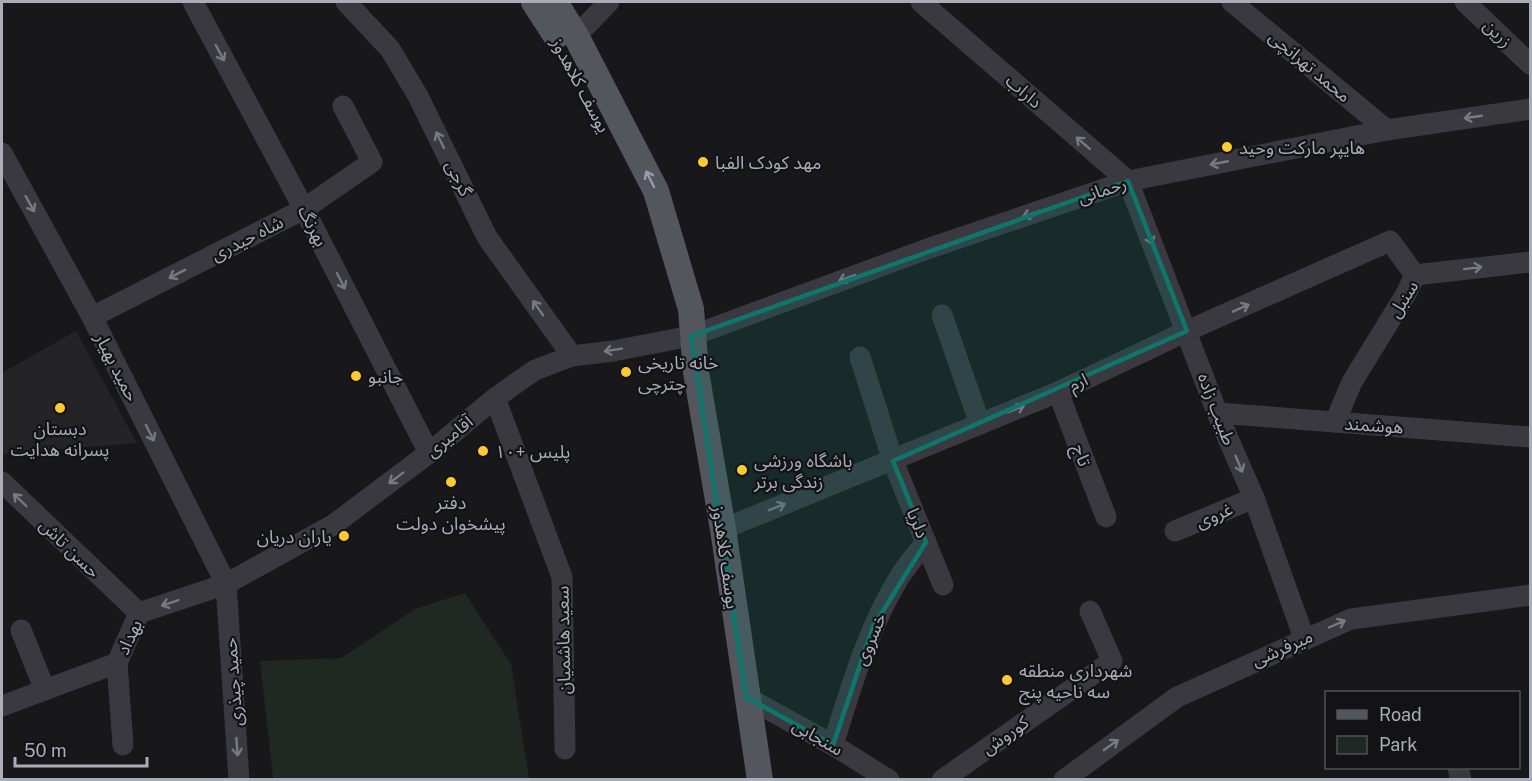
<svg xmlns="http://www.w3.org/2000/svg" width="1532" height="781" viewBox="0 0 1532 781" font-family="'Public Sans','Noto Sans Arabic',sans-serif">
	<rect width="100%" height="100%" fill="#18181a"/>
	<!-- built -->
	<polygon fill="#242427" points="76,331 137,443 2,454 2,373"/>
	<!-- green -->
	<polygon fill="#1f2821" points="465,593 511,664 529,779 275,780 273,778 260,661 341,658 415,609"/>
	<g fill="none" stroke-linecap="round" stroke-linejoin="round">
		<!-- minor -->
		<g stroke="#39393f" stroke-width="21">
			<polyline points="193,2 304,209 429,453"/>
			<polyline points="346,2 390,49 418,96 487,237 572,356"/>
			<polyline points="921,2 1128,181 1220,420 1254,498 1304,638"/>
			<polyline points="1232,2 1387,130"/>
			<polyline points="1465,2 1530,64"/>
			<polyline points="576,36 609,2"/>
			<polyline points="2,153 92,317 226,584 239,780"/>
			<polyline points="1415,275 1530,262"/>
			<polyline points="942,315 980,424"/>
			<polyline points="92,317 304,209 372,162 343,106"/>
			<polyline points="860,357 893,461 943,585"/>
			<polyline points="1058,392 1106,517"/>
			<polyline points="495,398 562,577 565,749"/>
			<polyline points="1218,413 1530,437"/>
			<polyline points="1335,422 1352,382 1406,294 1415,275"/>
			<polyline points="2,482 139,613"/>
			<polyline points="723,529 1058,392 1187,331 1390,241 1415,275"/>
			<polyline points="1175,531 1254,498"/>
			<polyline points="21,630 45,690"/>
			<polyline points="117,663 123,745"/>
			<polyline points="746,697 833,745 889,780"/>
			<polyline points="2,706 117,663 139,613 226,584 333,525 429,453 495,398 535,370 572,356 613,351 691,336 930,248 1128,181 1387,130 1530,109"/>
			<path d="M833,745C851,687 868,628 900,576C908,564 917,553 926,542"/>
			<polyline points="1458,768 1461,780"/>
			<polyline points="942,780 1112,661 1090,611"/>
			<polyline points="1064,780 1177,697 1351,619 1530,595"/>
		</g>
		<!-- major -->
		<g stroke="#54565e" stroke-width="26">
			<polyline points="534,2 556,36"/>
			<polyline points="555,2 576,36 656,191 691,309 696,372 723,529 760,780"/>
		</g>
	</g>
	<!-- one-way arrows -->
	<defs><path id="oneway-shaft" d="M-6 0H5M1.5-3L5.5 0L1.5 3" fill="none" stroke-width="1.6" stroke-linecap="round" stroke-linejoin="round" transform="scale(1.5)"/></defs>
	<g stroke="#777983">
		<use href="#oneway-shaft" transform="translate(220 53) rotate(62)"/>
		<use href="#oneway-shaft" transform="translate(1473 117) rotate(172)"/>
		<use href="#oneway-shaft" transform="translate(440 140) rotate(-116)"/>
		<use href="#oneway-shaft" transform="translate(1083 143) rotate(-139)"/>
		<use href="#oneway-shaft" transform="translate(1219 163) rotate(169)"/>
		<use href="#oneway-shaft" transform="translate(30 204) rotate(61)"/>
		<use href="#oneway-shaft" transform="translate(1031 214) rotate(161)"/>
		<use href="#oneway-shaft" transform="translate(1149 236) rotate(68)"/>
		<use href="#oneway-shaft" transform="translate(1473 268) rotate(-7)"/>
		<use href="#oneway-shaft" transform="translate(177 274) rotate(153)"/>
		<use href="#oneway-shaft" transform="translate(847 278) rotate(160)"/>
		<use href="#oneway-shaft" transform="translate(341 281) rotate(63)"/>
		<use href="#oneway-shaft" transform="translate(538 308) rotate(-125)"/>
		<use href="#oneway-shaft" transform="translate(1241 308) rotate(-24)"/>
		<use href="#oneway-shaft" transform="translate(613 350) rotate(171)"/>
		<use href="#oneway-shaft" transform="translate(1016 409) rotate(-23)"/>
		<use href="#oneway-shaft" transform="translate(150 433) rotate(63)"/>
		<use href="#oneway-shaft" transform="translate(1239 464) rotate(67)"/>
		<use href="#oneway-shaft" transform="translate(396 478) rotate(143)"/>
		<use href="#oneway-shaft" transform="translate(20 500) rotate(-136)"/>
		<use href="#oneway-shaft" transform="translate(777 507) rotate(-22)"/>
		<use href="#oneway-shaft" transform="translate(170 603) rotate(162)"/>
		<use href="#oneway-shaft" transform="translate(1337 624) rotate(-23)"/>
		<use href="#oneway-shaft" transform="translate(1111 745) rotate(-36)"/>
		<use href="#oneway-shaft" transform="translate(237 747) rotate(86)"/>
	</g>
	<use stroke="#989ca8" href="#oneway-shaft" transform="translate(650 179) rotate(-117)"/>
	<!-- marked area -->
	<path fill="#0f766e" fill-opacity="0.2" stroke="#0f766e" stroke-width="4.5" stroke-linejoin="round" d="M1128,181L1187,331L893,461L926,542L873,627L833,745L746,697L691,336Z"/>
	<!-- markers -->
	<g fill="#f9ca31" stroke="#131315" stroke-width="2">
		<circle cx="1227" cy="147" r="6"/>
		<circle cx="703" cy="162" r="6"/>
		<circle cx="626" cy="372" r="6"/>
		<circle cx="356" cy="376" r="6"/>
		<circle cx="60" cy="408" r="6"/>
		<circle cx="483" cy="451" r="6"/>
		<circle cx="742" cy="470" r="6"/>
		<circle cx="451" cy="482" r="6"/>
		<circle cx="344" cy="536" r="6"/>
		<circle cx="1007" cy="680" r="6"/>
	</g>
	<g text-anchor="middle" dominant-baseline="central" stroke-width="4.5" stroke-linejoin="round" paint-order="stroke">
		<!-- street labels -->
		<g font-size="18" fill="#a9adba" stroke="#131315">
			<text transform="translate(1498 33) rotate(44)">زرین</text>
			<text transform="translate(1310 66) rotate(40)">محمد تهرانچی</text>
			<text transform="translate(581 85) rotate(62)">یوسف کلاهدوز</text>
			<text transform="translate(1024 91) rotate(41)">داراب</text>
			<text transform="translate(459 178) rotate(64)">گرجی</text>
			<text transform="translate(1102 190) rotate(-18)">رحمانی</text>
			<text transform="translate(313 226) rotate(63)">بهرنگ</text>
			<text transform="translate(247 238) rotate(-27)">شاه حیدری</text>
			<text transform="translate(1403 299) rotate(-58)">سنبل</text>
			<text transform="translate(117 367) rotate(63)">حمید بهیار</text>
			<text transform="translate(1078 382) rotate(-25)">ارم</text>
			<text transform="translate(1217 409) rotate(69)">طبیب زاده</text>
			<text transform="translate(1374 425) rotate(4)">هوشمند</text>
			<text transform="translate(449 436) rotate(-39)">آقامیری</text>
			<text transform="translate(1082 455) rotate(69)">تاج</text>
			<text transform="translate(1214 515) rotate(-23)">غروی</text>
			<text transform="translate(918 523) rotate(68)">دلریا</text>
			<text transform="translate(70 548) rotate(44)">حسن تاش</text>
			<text transform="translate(726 557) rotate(82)">یوسف کلاهدوز</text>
			<text transform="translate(129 637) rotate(-65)">بهداد</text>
			<text transform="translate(870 639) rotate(-67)">خسروی</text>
			<text transform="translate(563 640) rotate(-91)">سعید هاشمیان</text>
			<text transform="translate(1282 648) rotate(-24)">میرفرشی</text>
			<text transform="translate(233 682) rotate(-94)">حمید چیذری</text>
			<text transform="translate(1005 735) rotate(-35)">کوروش</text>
			<text transform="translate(818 737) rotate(30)">سنجابی</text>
		</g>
		<!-- poi labels -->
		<g font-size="18" fill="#a9adba" stroke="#131315" text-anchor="start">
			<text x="1239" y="147">هایپر مارکت وحید</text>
			<text x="715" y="162">مهد کودک الفبا</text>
			<text x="638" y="362">خانه تاریخی<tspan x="638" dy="21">چترچی</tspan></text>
			<text x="368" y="376">جانبو</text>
			<text x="60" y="428" text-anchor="middle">دبستان<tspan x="60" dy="21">پسرانه هدایت</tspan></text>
			<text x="495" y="451">پلیس +۱۰</text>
			<text x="754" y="460">باشگاه ورزشی<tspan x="754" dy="21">زندگی برتر</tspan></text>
			<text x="451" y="502" text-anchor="middle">دفتر<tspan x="451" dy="21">پیشخوان دولت</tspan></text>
			<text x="332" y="536" text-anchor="end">یاران دریان</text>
			<text x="1019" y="670">شهرداری منطقه<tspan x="1019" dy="21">سه ناحیه پنج</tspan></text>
		</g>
	</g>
	<!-- border -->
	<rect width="1532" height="781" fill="none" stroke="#a9adba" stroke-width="6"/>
	<!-- legend -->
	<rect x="1325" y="691" width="195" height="78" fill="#131315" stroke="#4f5157" stroke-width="1.5"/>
	<rect x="1337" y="710" width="30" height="9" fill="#54565e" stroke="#4f5157" stroke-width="1.5"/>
	<text x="1379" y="721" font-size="18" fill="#a9adba">Road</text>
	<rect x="1337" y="736" width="30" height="18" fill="#1f2821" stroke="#4f5157" stroke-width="1.5"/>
	<text x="1379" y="751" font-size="18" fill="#a9adba">Park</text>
	<!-- scale -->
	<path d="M15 757v9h132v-9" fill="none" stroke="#a9adba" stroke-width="3"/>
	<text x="24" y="757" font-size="18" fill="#a9adba" stroke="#131315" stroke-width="4.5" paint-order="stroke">50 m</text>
</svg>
